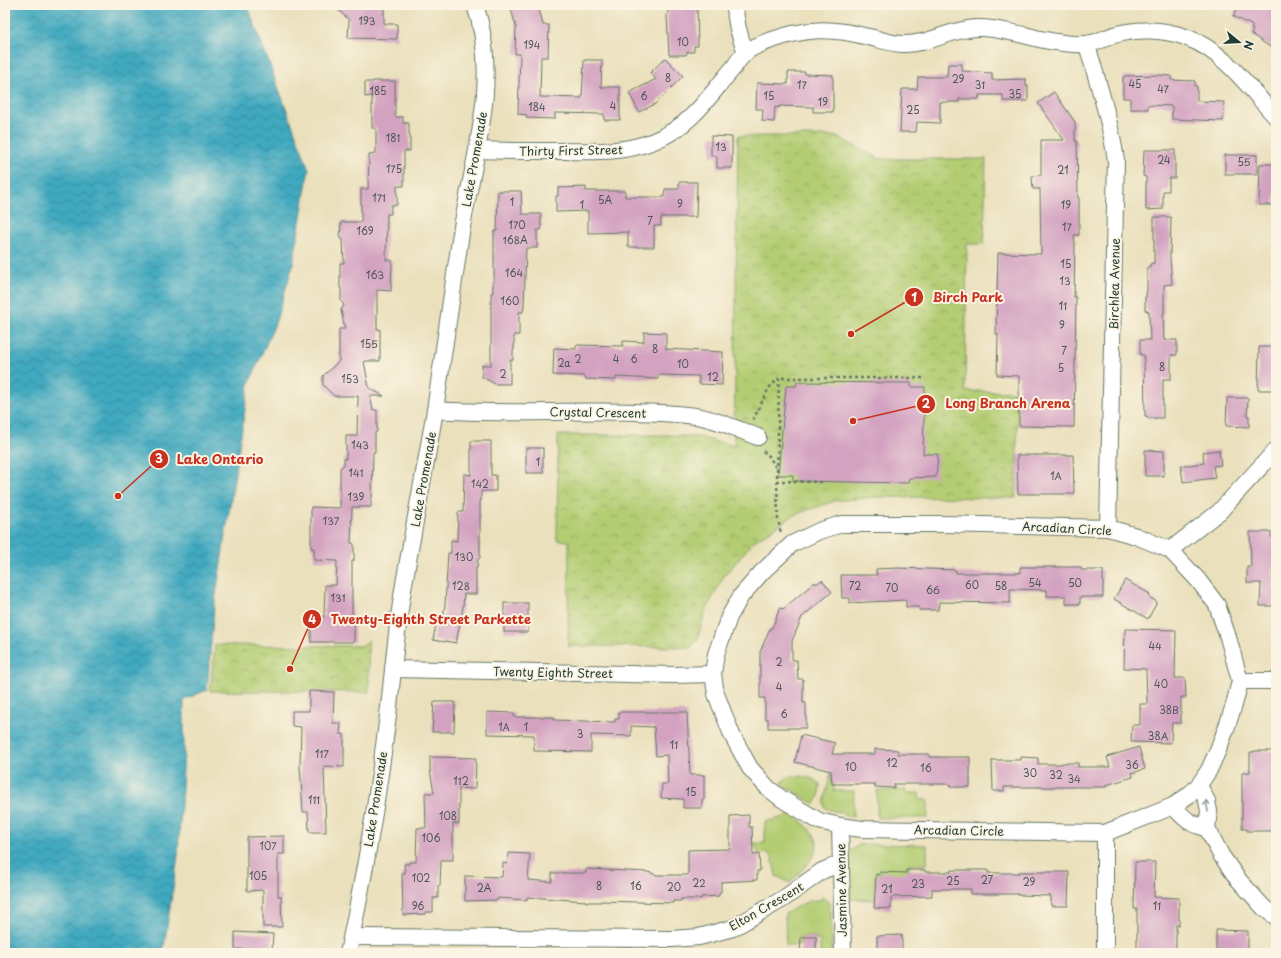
<svg xmlns="http://www.w3.org/2000/svg" width="1281" height="958" viewBox="0 0 1281 958" font-family="'Playpen Sans',sans-serif">
	<defs>
		<pattern id="park-crowns" width="20" height="18" patternUnits="userSpaceOnUse"><rect width="20" height="18" fill="#b4cd73"/><path d="M2 6a3 3 0 1 1 6 0M12 15a3 3 0 1 1 6 0" fill="none" stroke="#92a85f"/></pattern>
		<pattern id="water-waves" width="16" height="10" patternUnits="userSpaceOnUse"><rect width="16" height="10" fill="#40a9bf"/><path d="M0 5q4-4 8 0t8 0" fill="none" stroke="#358b9c"/></pattern>
	</defs>
	<rect width="100%" height="100%" fill="#fcf5e5"/>
	<filter id="ink" filterUnits="userSpaceOnUse"><feTurbulence type="fractalNoise" baseFrequency=".025" numOctaves="2"/><feDisplacementMap in="SourceGraphic" scale="8" xChannelSelector="R" yChannelSelector="G"/><feConvolveMatrix kernelMatrix="1 2 1 2 8 2 1 2 1" color-interpolation-filters="sRGB"/></filter>
	<filter id="wash" filterUnits="userSpaceOnUse"><feTurbulence type="fractalNoise" baseFrequency=".012" numOctaves="4" result="noise"/><feDisplacementMap in="SourceGraphic" scale="16" xChannelSelector="R" yChannelSelector="G"/><feGaussianBlur stdDeviation="0.9" result="paint"/><feColorMatrix in="noise" values="0 0 0 0 0 0 0 0 0 0 0 0 0 0 0 0 0 1.4 0 .05"/><feComposite in="paint" operator="in"/></filter>
	<g filter="url(#wash)">
		<rect width="100%" height="100%" fill="#eae0bc"/>
		<!-- green -->
		<g fill="#b4cd73" stroke="#6a8554">
			<polygon points="831,772 832,784 834,784 834,791 854,791 853,817 825,808 824,802"/>
			<path d="M790,776C801,776 812,776 820,784L819,796L815,804L782,784L785,779Z"/>
			<polygon points="877,790 906,790 906,793 919,793 919,799 928,800 928,818 877,818"/>
			<path d="M792,815C833,842 817,854 790,883L776,876L772,857L768,853L759,854L753,843H765V822Z"/>
			<polygon points="867,844 927,845 927,865 909,864 909,870 906,878 880,872 880,875 876,875 875,900 850,899 849,852 859,845"/>
			<path d="M822,897L829,903L831,911L832,953H820V940H816L815,937H801L800,945H786L785,914C797,907 807,899 821,900Z"/>
		</g>
		<!-- park -->
		<g fill="url(#park-crowns)" stroke="#6a8554">
			<polygon points="738,136 835,136 880,159 986,159 984,244 967,244 965,391 1018,392 1016,498 875,497 835,501 796,514 754,541 724,576 705,612 697,641 691,647 568,646 569,541 557,540 558,435 668,435 699,437 734,446"/>
			<polygon points="368,640 369,692 210,691 215,645 361,646 365,644"/>
		</g>
		<!-- water -->
		<polygon fill="url(#water-waves)" stroke="#30737a" points="5,5 248,5 252,18 309,169 293,265 275,324 249,384 214,608 207,690 184,700 184,753 178,856 163,953 5,953"/>
		<g id="blocks">
			<!-- building -->
			<g fill="#d3a2c1">
				<polygon points="333,5 384,5 384,24 397,24 397,39 348,38 349,20"/>
				<polygon points="510,5 538,5 543,25 549,25 548,57 541,57 540,97 582,98 584,60 602,60 601,87 620,87 620,120 604,120 604,114 555,113 555,119 526,118 527,115 518,114 520,54 515,54 516,27"/>
				<polygon points="669,5 697,5 698,46 694,46 694,52 687,52 686,55 669,55 667,16"/>
				<polygon points="1239,5 1265,5 1276,12 1276,51 1251,34 1253,30 1251,29 1253,26 1233,16"/>
				<polygon points="665,58 683,76 655,104 639,112 629,93 656,79 650,73"/>
				<polygon points="948,64 962,64 962,71 992,73 992,80 1026,79 1026,86 1028,86 1028,101 1003,101 1003,95 979,95 979,99 959,99 959,102 940,102 940,123 917,122 916,132 900,132 902,89 917,89 918,77 947,77"/>
				<polygon points="788,72 805,72 805,74 833,75 833,112 813,112 813,107 779,106 779,108 775,107 774,122 762,121 763,109 756,109 757,83 788,84"/>
				<polygon points="1159,75 1171,76 1171,80 1195,81 1195,86 1197,86 1197,101 1224,102 1223,121 1172,119 1172,106 1148,105 1148,109 1130,109 1130,98 1123,98 1123,77 1124,77 1125,76"/>
				<polygon points="373,81 395,81 395,117 403,117 403,123 409,123 409,134 410,134 410,151 404,151 404,186 397,186 397,205 391,205 391,214 387,214 386,260 392,260 391,291 377,290 377,329 380,329 380,361 364,361 369,388 384,396 370,396 373,410 377,410 377,432 375,432 375,452 373,452 372,498 371,499 371,507 352,507 351,543 354,544 354,561 352,561 352,618 354,618 354,642 311,642 311,617 324,617 325,585 336,585 337,561 314,560 314,548 311,548 311,507 340,508 340,468 344,465 344,458 346,459 346,436 357,436 358,396 334,396 323,385 323,376 339,361 339,329 345,329 341,310 344,305 341,301 341,288 340,288 340,263 344,263 343,239 340,239 341,222 361,222 361,189 368,189 369,155 372,155 373,153 376,153 376,128 372,128 372,96 365,97 365,82 373,82"/>
				<polygon points="1054,92 1075,122 1075,141 1077,141 1078,198 1079,198 1079,235 1074,235 1075,245 1074,297 1076,297 1074,427 1019,426 1019,376 997,375 998,334 996,334 998,253 1041,254 1040,189 1033,189 1032,176 1041,175 1041,140 1064,140 1038,103"/>
				<polygon points="711,136 732,137 732,168 717,168 717,156 711,156"/>
				<polygon points="1144,150 1175,150 1175,178 1169,178 1169,191 1163,191 1163,209 1146,210 1146,177 1143,176"/>
				<rect x="1225" y="155" width="32" height="19"/>
				<polygon points="1260,164 1276,164 1275,205 1259,205"/>
				<polygon points="679,182 697,182 696,217 661,217 661,226 654,226 654,247 628,247 628,232 588,233 588,211 556,212 556,196 558,196 558,188 586,187 586,191 625,191 625,197 664,197 665,189 679,189"/>
				<polygon points="498,191 521,191 522,214 541,214 541,230 537,230 537,248 526,248 524,306 523,312 519,312 519,335 514,335 514,350 513,350 513,360 510,360 510,384 495,384 482,377 482,365 491,365 491,293 493,293 493,282 494,282 494,231 497,231"/>
				<polygon points="1154,217 1171,217 1170,257 1172,284 1164,285 1164,314 1163,314 1164,340 1177,340 1177,355 1171,355 1171,379 1163,379 1163,418 1147,418 1147,416 1145,416 1144,355 1140,355 1140,340 1150,340 1149,314 1149,312 1145,310 1145,297 1146,297 1147,289 1147,267 1150,267 1150,264 1154,263"/>
				<polygon points="644,332 666,333 666,349 723,352 722,385 699,384 699,376 658,375 658,379 616,377 616,380 585,379 585,376 553,375 554,348 576,349 576,345 623,346 623,341 644,342"/>
				<polygon points="1259,347 1276,347 1276,390 1258,390"/>
				<polygon points="797,382 911,383 911,387 925,387 923,454 938,454 936,477 909,478 908,483 793,481 793,475 778,475 786,386 796,386"/>
				<polygon points="1227,398 1248,398 1247,416 1249,416 1249,427 1226,426"/>
				<polygon points="471,441 491,441 491,475 496,475 496,491 481,491 481,500 480,500 480,558 478,559 477,568 476,568 476,594 464,594 463,607 456,643 445,641 445,642 433,640 436,624 442,625 445,605 448,553 451,553 451,540 457,541 458,512 463,512 464,474 471,475"/>
				<rect x="526" y="448" width="17" height="25"/>
				<polygon points="1145,450 1164,451 1164,476 1145,476"/>
				<polygon points="1219,450 1221,465 1213,466 1215,478 1183,482 1181,466 1204,463 1203,452"/>
				<polygon points="1017,455 1073,455 1074,494 1018,494"/>
				<polygon points="1250,532 1271,532 1271,537 1276,537 1276,562 1273,562 1273,589 1276,589 1276,606 1260,606 1261,583 1247,583 1247,567 1251,567"/>
				<polygon points="1020,567 1081,567 1081,570 1103,570 1103,597 1080,597 1080,604 1066,604 1066,596 1047,596 1047,590 1010,589 1010,603 939,602 938,610 919,610 919,607 906,607 906,600 850,603 850,598 842,598 841,575 877,575 876,569 898,568 956,570 956,573 1020,573"/>
				<polygon points="822,580 832,592 802,617 792,641 792,660 797,660 798,679 803,679 803,703 806,703 806,728 768,728 768,719 765,719 765,698 760,698 760,652 770,628 772,628 780,608 783,609 815,582 816,584"/>
				<polygon points="1125,580 1150,594 1149,597 1157,602 1148,619 1114,599"/>
				<rect x="504" y="603" width="24" height="29"/>
				<polygon points="1125,629 1176,630 1175,678 1185,678 1186,697 1181,697 1181,723 1172,723 1171,743 1131,742 1132,725 1140,725 1140,704 1147,704 1146,669 1124,668"/>
				<polygon points="309,691 334,692 333,723 341,723 340,734 344,734 344,767 324,766 326,832 309,832 308,812 303,812 300,766 301,727 292,726 292,711 309,711"/>
				<polygon points="434,702 455,702 454,732 432,732"/>
				<polygon points="487,712 514,713 514,717 554,717 554,720 615,722 615,719 619,719 619,712 687,712 690,775 704,775 704,800 702,799 702,808 683,808 683,799 661,798 662,784 668,784 667,755 656,756 654,727 631,726 631,736 591,735 591,752 534,751 534,735 487,734"/>
				<polygon points="801,735 835,743 832,754 875,754 875,749 898,750 898,754 929,754 929,757 970,757 970,787 950,787 950,784 894,784 894,788 875,787 875,784 832,784 831,771 795,762"/>
				<polygon points="1139,747 1145,769 1132,773 1133,777 1106,785 1106,787 1004,787 1004,791 993,791 992,760 1021,760 1021,757 1038,758 1038,764 1062,764 1062,763 1078,763 1078,767 1110,767 1107,757"/>
				<polygon points="1254,751 1276,751 1276,831 1247,831 1247,829 1242,829 1242,773 1250,772 1250,752 1254,752"/>
				<polygon points="430,757 476,758 475,789 459,788 459,824 453,823 453,860 441,860 440,886 438,886 438,898 433,898 433,912 426,912 426,914 403,915 402,873 405,873 404,864 409,864 409,862 416,862 417,828 426,828 425,793 434,793 430,770"/>
				<polygon points="749,815 749,827 752,827 753,855 759,854 760,871 757,871 757,880 721,882 721,892 719,892 719,896 701,897 701,899 681,899 681,901 673,901 673,903 601,901 601,902 586,902 586,901 527,897 527,900 498,898 498,900 465,901 465,876 502,877 503,863 507,864 508,853 530,854 528,880 552,882 552,873 586,873 586,869 648,872 657,875 688,875 688,850 730,849 730,816"/>
				<polygon points="284,836 284,854 278,854 278,896 281,896 282,927 263,927 263,890 247,891 247,837"/>
				<polygon points="1135,862 1155,862 1154,897 1179,898 1179,925 1176,925 1176,953 1137,953 1137,909 1134,909"/>
				<polygon points="906,870 925,870 925,872 951,872 951,870 988,870 988,873 1019,873 1019,872 1069,872 1068,906 1051,906 1051,896 1018,895 1018,894 971,894 971,889 932,889 932,896 891,897 891,909 874,908 876,874 880,875 880,872 906,873"/>
				<polygon points="1216,930 1248,931 1248,953 1216,953"/>
				<polygon points="235,932 273,934 272,950 235,949"/>
				<polygon points="902,935 902,952 877,953 877,936"/>
				<polygon points="801,937 816,937 816,953 800,953"/>
			</g>
		</g>
	</g>
	<g filter="url(#ink)">
		<use href="#blocks" fill-opacity="0" stroke="#667664" stroke-width="1"/>
		<g fill="none" stroke-linecap="round" stroke-linejoin="round">
			<defs>
				<g id="street">
					<path d="M735,5C735,22 739,36 746,52"/>
					<path d="M1087,45C1098,83 1110,120 1116,160L1108,528"/>
					<path d="M478,150C504,151 531,151 558,151C612,152 656,154 697,111C710,97 722,81 734,67C737,62 741,57 745,53C750,48 761,44 769,41C805,28 831,27 868,37C880,39 891,44 903,44C929,45 950,29 976,28C993,27 1008,32 1024,35C1041,40 1067,45 1085,44C1094,44 1105,38 1114,35C1137,28 1165,29 1188,38C1225,52 1250,89 1276,117"/>
					<path d="M435,410C501,415 568,410 635,412C657,413 679,413 701,417C721,421 739,430 758,437"/>
					<polygon points="842,524 943,524 1108,528 1136,536 1170,550 1198,580 1217,605 1228,637 1240,681 1234,705 1226,729 1218,750 1209,770 1199,785 1189,795 1173,806 1161,811 1105,833 862,829 840,826 819,821 782,799 768,788 750,768 732,735 716,694 713,674 716,654 729,617 741,596 762,572 792,544 819,531"/>
					<polyline points="1170,550 1219,512 1276,450"/>
					<polyline points="393,669 674,675 713,674"/>
					<polyline points="1240,681 1276,681"/>
					<polyline points="1199,785 1207,801 1209,811 1207,828 1221,855 1237,878 1264,908 1276,917"/>
					<path d="M1173,806C1185,819 1189,824 1207,828"/>
					<polyline points="840,826 843,953"/>
					<polyline points="352,937 672,939 699,937 733,928 783,899 822,871 841,863"/>
					<path d="M348,953C365,874 378,795 388,715C393,674 396,632 403,590C413,530 425,470 435,410C444,351 452,292 461,233C473,158 501,80 475,5"/>
					<polyline points="1105,953 1105,833"/>
				</g>
			</defs>
			<!-- street casing -->
			<use href="#street" stroke="#667664" stroke-width="18"/>
			<!-- path -->
			<g stroke="#667664" stroke-width="2.5" stroke-dasharray="3 3" stroke-linecap="butt">
				<polyline points="753,420 769,388 779,378"/>
				<polyline points="763,451 769,456 777,470"/>
				<polyline points="777,481 778,520 781,533"/>
				<polyline points="821,482 777,481 779,378 926,378"/>
			</g>
			<!-- street -->
			<use href="#street" stroke="#fff" stroke-width="16"/>
		</g>
		<!-- one-way arrows -->
		<defs><path id="oneway-shaft" d="M-6 0H5M1.5-3L5.5 0L1.5 3" fill="none" stroke-width="1.6" stroke-linecap="round" stroke-linejoin="round"/></defs>
		<use stroke="#8f9e9a" href="#oneway-shaft" transform="translate(1207 806) rotate(-101)"/>
	</g>
	<g text-anchor="middle" dominant-baseline="central" stroke-width="4" stroke-linejoin="round" paint-order="stroke">
		<!-- number labels -->
		<g font-size="10" fill="#4c5657">
			<text x="367" y="20">193</text>
			<text x="683" y="41">10</text>
			<text x="532" y="44">194</text>
			<text x="668" y="77">8</text>
			<text x="958" y="78">29</text>
			<text x="1135" y="83">45</text>
			<text x="802" y="84">17</text>
			<text x="980" y="84">31</text>
			<text x="1163" y="88">47</text>
			<text x="378" y="90">185</text>
			<text x="1015" y="93">35</text>
			<text x="644" y="95">6</text>
			<text x="769" y="95">15</text>
			<text x="823" y="101">19</text>
			<text x="613" y="105">4</text>
			<text x="537" y="106">184</text>
			<text x="913" y="109">25</text>
			<text x="393" y="137">181</text>
			<text x="721" y="146">13</text>
			<text x="1164" y="159">24</text>
			<text x="1244" y="161">55</text>
			<text x="394" y="168">175</text>
			<text x="1063" y="169">21</text>
			<text x="379" y="197">171</text>
			<text x="605" y="199">5A</text>
			<text x="512" y="201">1</text>
			<text x="680" y="203">9</text>
			<text x="582" y="204">1</text>
			<text x="1066" y="204">19</text>
			<text x="650" y="220">7</text>
			<text x="517" y="224">170</text>
			<text x="1067" y="226">17</text>
			<text x="365" y="230">169</text>
			<text x="515" y="239">168A</text>
			<text x="1066" y="263">15</text>
			<text x="514" y="272">164</text>
			<text x="375" y="274">163</text>
			<text x="1065" y="280">13</text>
			<text x="510" y="300">160</text>
			<text x="1063" y="305">11</text>
			<text x="1062" y="324">9</text>
			<text x="369" y="343">155</text>
			<text x="655" y="348">8</text>
			<text x="1064" y="350">7</text>
			<text x="578" y="358">2</text>
			<text x="616" y="358">4</text>
			<text x="634" y="358">6</text>
			<text x="564" y="362">2a</text>
			<text x="683" y="363">10</text>
			<text x="1162" y="366">8</text>
			<text x="1061" y="367">5</text>
			<text x="503" y="373">2</text>
			<text x="713" y="376">12</text>
			<text x="350" y="378">153</text>
			<text x="360" y="444">143</text>
			<text x="538" y="461">1</text>
			<text x="356" y="472">141</text>
			<text x="1056" y="475">1A</text>
			<text x="480" y="483">142</text>
			<text x="356" y="496">139</text>
			<text x="331" y="520">137</text>
			<text x="464" y="556">130</text>
			<text x="1035" y="582">54</text>
			<text x="1075" y="582">50</text>
			<text x="972" y="584">60</text>
			<text x="461" y="585">128</text>
			<text x="855" y="585">72</text>
			<text x="1001" y="585">58</text>
			<text x="892" y="587">70</text>
			<text x="933" y="589">66</text>
			<text x="338" y="597">131</text>
			<text x="1155" y="645">44</text>
			<text x="779" y="661">2</text>
			<text x="1161" y="683">40</text>
			<text x="779" y="686">4</text>
			<text x="1169" y="709">38B</text>
			<text x="784" y="713">6</text>
			<text x="504" y="726">1A</text>
			<text x="526" y="726">1</text>
			<text x="580" y="733">3</text>
			<text x="1158" y="735">38A</text>
			<text x="674" y="744">11</text>
			<text x="322" y="753">117</text>
			<text x="892" y="762">12</text>
			<text x="1132" y="764">36</text>
			<text x="851" y="766">10</text>
			<text x="926" y="767">16</text>
			<text x="1030" y="772">30</text>
			<text x="1056" y="774">32</text>
			<text x="1074" y="778">34</text>
			<text x="461" y="780">112</text>
			<text x="691" y="791">15</text>
			<text x="314" y="799">111</text>
			<text x="448" y="815">108</text>
			<text x="431" y="837">106</text>
			<text x="268" y="845">107</text>
			<text x="258" y="875">105</text>
			<text x="421" y="877">102</text>
			<text x="987" y="879">27</text>
			<text x="953" y="880">25</text>
			<text x="1029" y="881">29</text>
			<text x="699" y="882">22</text>
			<text x="918" y="883">23</text>
			<text x="599" y="885">8</text>
			<text x="636" y="885">16</text>
			<text x="674" y="886">20</text>
			<text x="484" y="887">2A</text>
			<text x="887" y="888">21</text>
			<text x="418" y="905">96</text>
			<text x="1157" y="905">11</text>
		</g>
		<!-- street labels -->
		<g font-size="12" fill="#1f3d34" stroke="#fcf5e5">
			<text transform="translate(571 150) rotate(-1)">Thirty First Street</text>
			<text transform="translate(474 159) rotate(-80)">Lake Promenade</text>
			<text transform="translate(1114 284) rotate(-89)">Birchlea Avenue</text>
			<text transform="translate(598 412) rotate(1)">Crystal Crescent</text>
			<text transform="translate(423 479) rotate(-80)">Lake Promenade</text>
			<text transform="translate(1067 528) rotate(3)">Arcadian Circle</text>
			<text transform="translate(553 672) rotate(1)">Twenty Eighth Street</text>
			<text transform="translate(375 799) rotate(-81)">Lake Promenade</text>
			<text transform="translate(959 830) rotate(1)">Arcadian Circle</text>
			<text transform="translate(841 890) rotate(-91)">Jasmine Avenue</text>
			<text transform="translate(766 906) rotate(-30)">Elton Crescent</text>
		</g>
	</g>
	<!-- callouts -->
	<path fill="none" stroke="#c8321e" stroke-width="1.5" d="M851 334L914 297M853 421L926 404M118 496L159 459M290 669L312 619"/>
	<g fill="#c8321e" stroke="#fcf5e5" stroke-width="1.5">
		<circle cx="851" cy="334" r="4"/>
		<circle cx="853" cy="421" r="4"/>
		<circle cx="118" cy="496" r="4"/>
		<circle cx="290" cy="669" r="4"/>
		<circle cx="914" cy="297" r="10"/>
		<circle cx="926" cy="404" r="10"/>
		<circle cx="159" cy="459" r="10"/>
		<circle cx="312" cy="619" r="10"/>
	</g>
	<g font-size="12" text-anchor="middle" font-weight="bold" fill="#fff">
		<text x="914" y="302">1</text>
		<text x="926" y="408">2</text>
		<text x="159" y="463">3</text>
		<text x="312" y="624">4</text>
	</g>
	<g font-size="13" text-anchor="middle" font-weight="bold" fill="#c8321e" stroke="#fcf5e5" stroke-width="4" stroke-linejoin="round" paint-order="stroke">
		<text x="968" y="302">Birch Park</text>
		<text x="1008" y="408">Long Branch Arena</text>
		<text x="220" y="464">Lake Ontario</text>
		<text x="431" y="624">Twenty-Eighth Street Parkette</text>
	</g>
	<!-- margin -->
	<rect width="1281" height="958" fill="none" stroke="#fcf5e5" stroke-width="20"/>
	<!-- north arrow -->
	<g transform="translate(1239 42) rotate(108)" stroke="#fcf5e5" stroke-width="3" paint-order="stroke">
	<path d="M0-3L7 15L0 10L-7 15Z" fill="#1f3d34"/>
	<text y="-6" font-size="11" font-weight="bold" text-anchor="middle" fill="#1f3d34">N</text>
	</g>
</svg>
